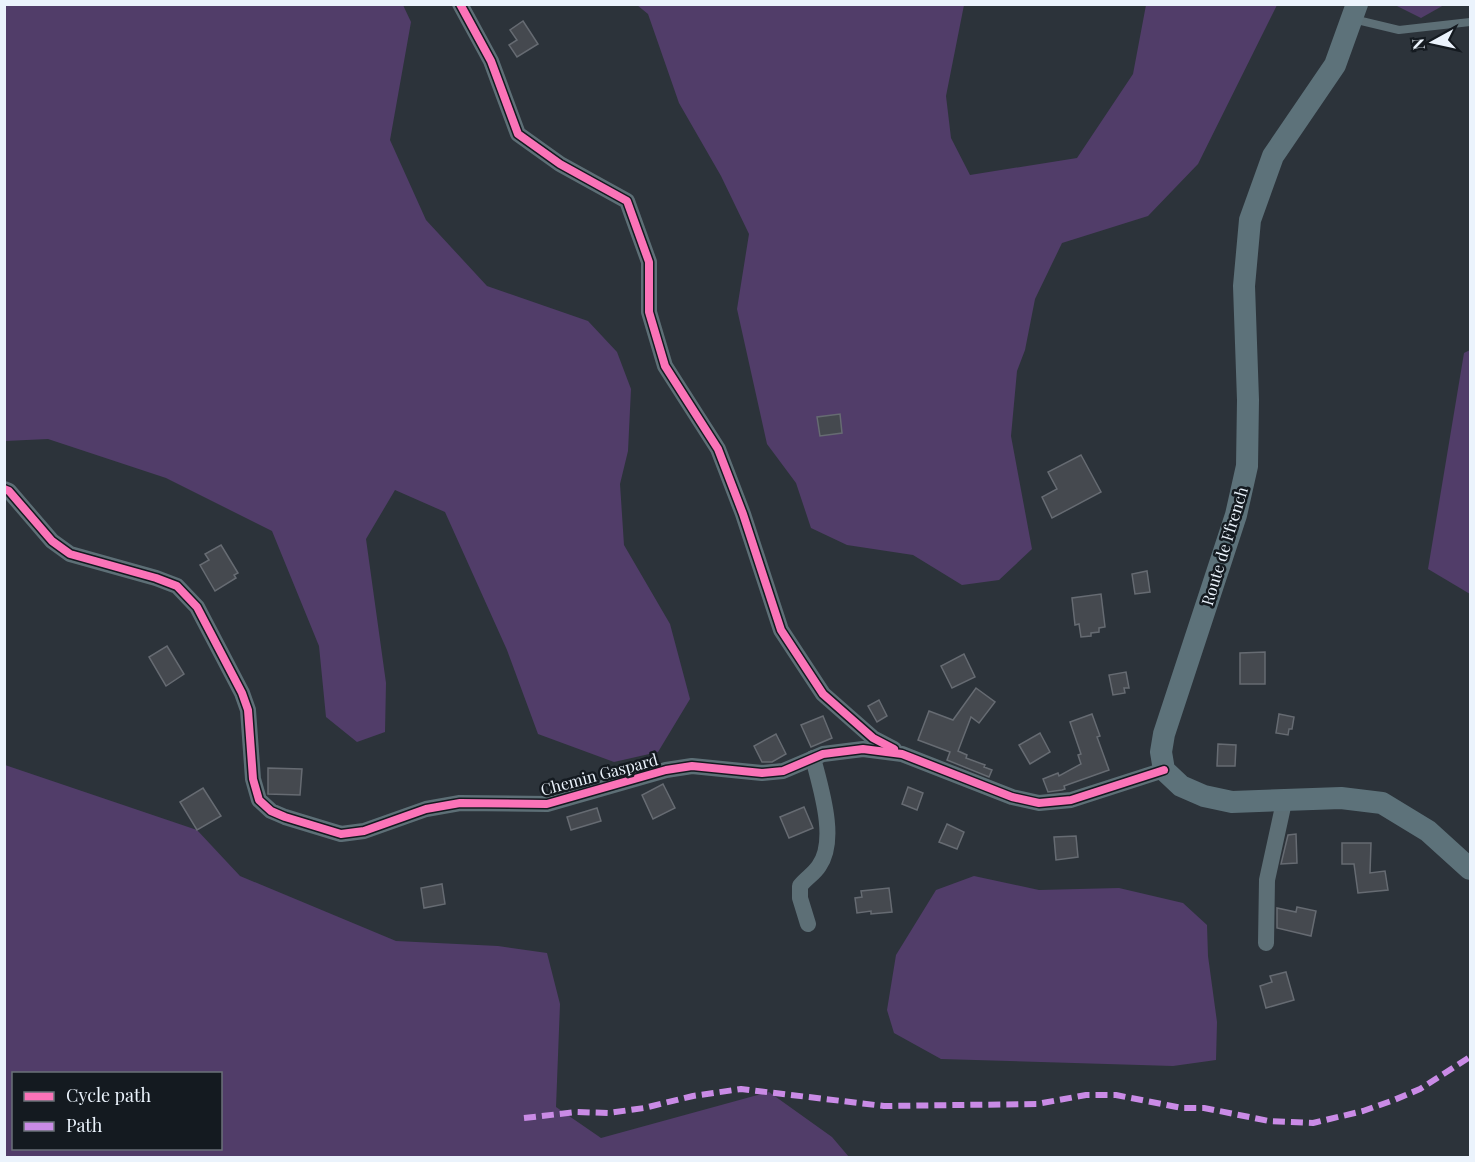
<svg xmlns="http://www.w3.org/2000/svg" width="1475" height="1162" viewBox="0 0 1475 1162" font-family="'Playfair Display',serif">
	<rect width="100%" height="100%" fill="#2c333a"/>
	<!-- green -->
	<g fill="#513d69" fill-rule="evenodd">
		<polygon points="4,5 403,5 411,22 390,140 426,220 487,286 588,321 617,352 631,389 628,451 620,484 624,545 670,624 690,699 658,752 614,762 538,734 507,650 445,512 395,490 366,539 386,683 385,732 357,742 326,717 319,646 272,531 166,478 48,439 5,441"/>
		<polygon points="637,5 964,5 946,96 951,138 970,175 1077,158 1133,74 1146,5 1277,5 1198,164 1148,216 1062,243 1035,299 1025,350 1017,371 1011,436 1032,549 999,580 962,585 913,555 847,545 811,528 796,483 767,444 737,309 749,234 721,176 679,103 648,14"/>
		<polygon points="1395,5 1395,4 1444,5 1421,18"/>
		<polygon points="1470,350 1470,594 1428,569 1464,353"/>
		<path d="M5,765L197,830L240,876L396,941L498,946L547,953L560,1004L556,1107L601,1138L769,1092L832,1137L849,1157L5,1158ZM14,1074H220V1148H14Z"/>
		<polygon points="974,876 1039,890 1119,888 1183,903 1207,925 1208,956 1217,1022 1216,1060 1173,1066 941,1059 894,1033 887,1010 896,955 936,890"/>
	</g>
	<!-- building -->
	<g fill="#45494f" stroke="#666b72" stroke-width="1.5">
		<polygon points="523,21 538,44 517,57 509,45 517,40 510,30"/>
		<polygon points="840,414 842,433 820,436 817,417"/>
		<polygon points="1081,455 1101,492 1052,518 1042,497 1057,489 1048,472"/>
		<polygon points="221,545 238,573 234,575 236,578 215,591 200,565 209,560 205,554"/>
		<polygon points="1147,571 1150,592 1135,594 1132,574"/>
		<polygon points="1101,594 1105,627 1099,628 1099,632 1091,633 1091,636 1081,637 1079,624 1075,625 1072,598"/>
		<polygon points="167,646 184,674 166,686 149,657"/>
		<polygon points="1265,652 1265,684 1240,684 1240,653"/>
		<polygon points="964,654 975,677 952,688 941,666"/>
		<polygon points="1126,672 1129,688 1124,688 1125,693 1113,695 1109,675"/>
		<polygon points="976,688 995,702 979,723 971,717 958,751 967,755 966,758 985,765 984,767 992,770 989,777 947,760 950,752 918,740 929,711 953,720"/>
		<polygon points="879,700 887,716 877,722 868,706"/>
		<polygon points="1092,714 1100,736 1097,737 1109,770 1064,786 1065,789 1062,790 1048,792 1043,779 1058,773 1059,776 1081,764 1078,755 1081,754 1070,722"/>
		<polygon points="1279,714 1294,717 1292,729 1289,729 1288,735 1276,733"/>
		<polygon points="823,716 832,738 811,747 801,725"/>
		<polygon points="1040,733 1050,752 1030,764 1019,745"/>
		<polygon points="776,734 786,754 772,762 762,762 754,746"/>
		<polygon points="1218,744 1236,745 1235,766 1217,766"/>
		<polygon points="268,768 302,769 300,795 268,794"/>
		<polygon points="663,784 675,808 653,819 642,795"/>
		<polygon points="908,787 923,793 917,810 902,804"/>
		<polygon points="203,788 221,816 197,830 180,802"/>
		<polygon points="804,807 813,828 789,838 780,817"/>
		<polygon points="597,808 601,821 571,830 567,817"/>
		<polygon points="947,824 964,832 957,849 939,842"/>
		<polygon points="1296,834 1297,863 1281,864 1288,835"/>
		<polygon points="1076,836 1078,857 1056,860 1054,837"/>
		<polygon points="1342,843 1371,843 1370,873 1385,871 1388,890 1358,893 1354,864 1342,864"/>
		<polygon points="442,884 445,904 424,908 421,888"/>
		<polygon points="889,888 892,912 871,914 871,911 857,913 855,898 862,897 861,891"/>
		<polygon points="1297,907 1316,911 1311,936 1277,928 1277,908 1296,912"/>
		<polygon points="1286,972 1294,1000 1266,1008 1260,986 1272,982 1270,976"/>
	</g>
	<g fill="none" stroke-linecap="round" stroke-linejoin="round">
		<!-- service -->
		<polyline stroke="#5d6f76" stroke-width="8" points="1353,19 1399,30 1470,22"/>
		<!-- minor -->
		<g stroke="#5d6f76" stroke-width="16">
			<polyline points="460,4 491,61 518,134 560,164 627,201 649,262 649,312 665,366 718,449 743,514 781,630 823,694 873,738 894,749"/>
			<polyline points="4,489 9,491 52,541 70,554 156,578 177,586 197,607 242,693 248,710 253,779 259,800 271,811 285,817 341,834 364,831 426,809 460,803 547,804 666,770 692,766 762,773 783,771 823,754 863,749 902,754 1012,797 1039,803 1071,800 1164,770"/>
			<path d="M808,924L800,898V886C805,879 814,874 819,866C838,840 820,786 813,758"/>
			<polyline points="1266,943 1267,880 1284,802"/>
		</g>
		<!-- secondary -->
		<polyline stroke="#5d727a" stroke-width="22" points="1357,4 1335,65 1273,156 1250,220 1244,286 1248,400 1247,466 1236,515 1164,734 1161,752 1164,770 1181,786 1204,796 1232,802 1341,798 1382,803 1428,831 1470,869"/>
		<!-- quiet -->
		<polyline stroke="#ca8be6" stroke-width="6" stroke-dasharray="12 6" stroke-linecap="butt" points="524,1118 577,1112 609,1113 644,1108 693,1096 741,1089 884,1106 1037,1104 1086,1095 1116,1095 1182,1108 1204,1108 1269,1121 1313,1123 1363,1111 1394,1100 1420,1089 1470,1057"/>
		<defs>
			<g id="cycleway">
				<polyline points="460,4 491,61 518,134 560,164 627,201 649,262 649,312 665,366 718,449 743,514 781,630 823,694 873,738 894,749"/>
				<polyline points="4,489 9,491 52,541 70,554 156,578 177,586 197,607 242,693 248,710 253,779 259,800 271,811 285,817 341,834 364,831 426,809 460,803 547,804 666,770 692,766 762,773 783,771 823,754 863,749 902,754 1012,797 1039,803 1071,800 1164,770"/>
			</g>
		</defs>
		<!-- cycleway casing -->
		<use href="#cycleway" stroke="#141a20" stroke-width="11"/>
		<!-- cycleway -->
		<use href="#cycleway" stroke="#fb73b8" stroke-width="8"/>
	</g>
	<g text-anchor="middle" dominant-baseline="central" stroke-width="5" stroke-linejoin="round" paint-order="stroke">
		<!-- street labels -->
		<g font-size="16" fill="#ebf3fc" stroke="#141a20">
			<text transform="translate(1224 546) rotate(-73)">Route de Ffrench</text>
			<text transform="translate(599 774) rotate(-15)">Chemin Gaspard</text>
		</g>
	</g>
	<!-- border -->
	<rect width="1475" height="1162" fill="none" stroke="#ebf3fc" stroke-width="12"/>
	<!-- legend -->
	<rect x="12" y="1072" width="210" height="78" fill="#141a20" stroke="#6a7178" stroke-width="1.5"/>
	<rect x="24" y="1092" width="30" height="9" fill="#fb73b8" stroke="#6a7178" stroke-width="1.5"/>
	<text x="66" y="1102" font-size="18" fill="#ebf3fc">Cycle path</text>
	<rect x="24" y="1122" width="30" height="9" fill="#ca8be6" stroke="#6a7178" stroke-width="1.5"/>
	<text x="66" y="1132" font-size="18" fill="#ebf3fc">Path</text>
	<!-- north arrow -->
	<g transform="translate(1433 42) rotate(262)" stroke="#141a20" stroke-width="4.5" paint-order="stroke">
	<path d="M0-4.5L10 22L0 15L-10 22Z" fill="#ebf3fc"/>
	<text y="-9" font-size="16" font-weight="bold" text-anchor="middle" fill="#ebf3fc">N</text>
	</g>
</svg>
